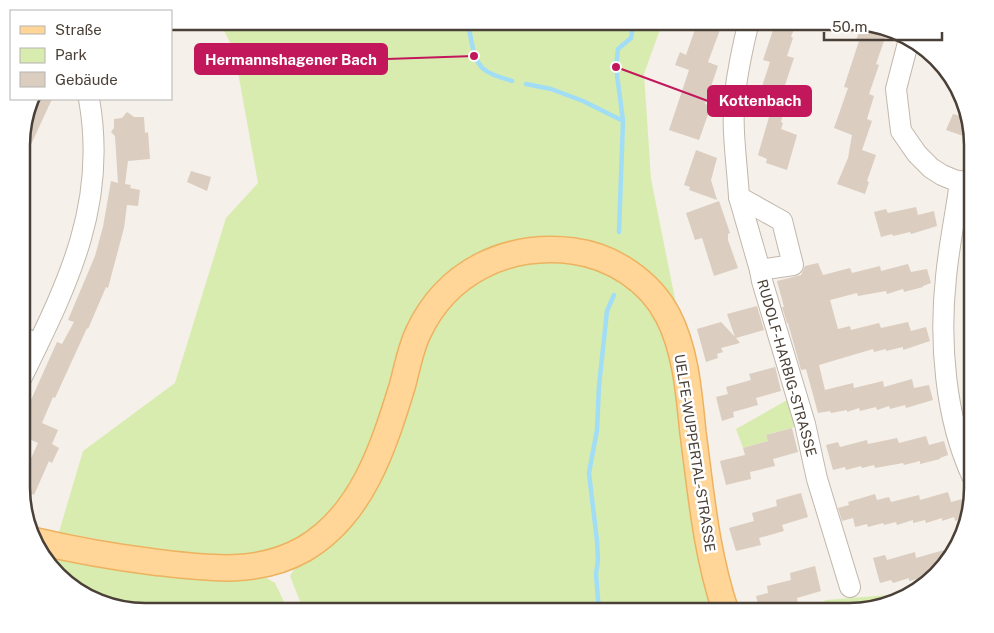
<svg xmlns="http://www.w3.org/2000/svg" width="994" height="633" viewBox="0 0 994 633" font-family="'Public Sans',sans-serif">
	<rect width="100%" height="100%" fill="#f5f0e9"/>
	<!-- green -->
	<g fill="#d8ecaf">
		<polygon points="219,21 663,21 644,74 651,179 678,314 607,255 463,270 358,483 299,543 222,562 59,532 83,451 175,383 226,218 258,183 234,50"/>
		<polygon points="540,260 575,264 600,270 637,292 671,335 720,612 307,612 301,604 290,576 298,563 325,549 428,338 447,307 467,289 512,264"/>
		<polygon points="789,399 795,427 766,435 768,441 743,448 736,429"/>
		<polygon points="41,554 198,579 263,576 275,583 289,612 144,612 76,591"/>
		<polygon points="913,593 857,611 806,612 826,600"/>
	</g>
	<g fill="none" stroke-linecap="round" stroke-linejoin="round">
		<!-- stream -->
		<g stroke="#a2ddf6" stroke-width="4.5">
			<path d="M465,21C470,27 470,33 471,40C477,71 484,72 512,81"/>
			<polyline points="526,84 551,89 583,101 623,121 619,232"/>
			<polyline points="623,121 616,67 618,49 631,38 634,21"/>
			<polyline points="599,612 596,574 598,560 597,541 589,473 597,430 599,386 607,311 614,295"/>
		</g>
	</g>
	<!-- building -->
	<g fill="#dbcdc0">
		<polygon points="698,21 705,21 721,27 708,62 718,66 705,104 711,106 699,140 669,130 689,70 675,65 680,52 686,55"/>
		<polygon points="776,21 797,21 791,37 793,38 787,56 794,58 785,85 787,85 778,112 783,114 781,122 783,123 781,129 797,135 787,170 766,163 767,159 758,155 771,110 756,105 770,62 763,60"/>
		<polygon points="862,25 887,32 876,64 879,65 869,94 874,96 867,119 872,121 862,150 876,155 867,181 869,182 865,194 837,184 848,158 852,135 834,128 848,88 844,87 859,41 856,40"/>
		<polygon points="31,99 52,99 22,164 22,129"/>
		<polygon points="127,112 134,117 144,117 145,133 148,132 150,159 128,161 125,184 131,185 130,188 140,190 138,206 127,205 124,228 108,288 106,287 88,329 87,328 55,398 53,397 42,423 58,430 52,444 59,448 52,463 49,461 34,495 22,488 22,462 28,465 38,443 22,436 22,420 57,342 62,344 74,322 68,320 95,256 103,227 111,181 118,183 115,136 111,132 114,128 114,119 122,118"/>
		<polygon points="953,114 967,118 972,139 946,130"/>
		<polygon points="696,150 717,158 711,180 717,200 689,190 690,187 684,185"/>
		<polygon points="191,171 211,177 207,191 187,182"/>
		<polygon points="719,201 730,233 728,234 728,240 738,268 714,276 702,238 695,240 686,213"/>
		<polygon points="916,207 918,215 934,211 937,226 911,234 910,232 893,236 892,234 881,237 874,212 886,209 888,213"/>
		<polygon points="818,263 823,275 850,268 852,273 880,266 881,271 908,264 911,272 927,269 931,283 923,286 923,287 904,292 903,289 887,294 886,291 858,296 857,293 830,300 838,329 850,326 851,330 879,323 881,328 908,322 911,331 926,327 930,341 903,350 903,347 886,351 886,349 874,352 873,349 819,365 825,390 853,383 854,388 883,381 884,387 912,379 914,388 929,385 933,400 906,408 905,405 890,409 889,406 877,410 876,407 860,411 859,408 847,412 847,410 831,413 830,411 818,413 806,369 801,370 788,323 787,323 782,307 784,307 777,281 801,275 805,266"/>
		<polygon points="757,306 764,330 736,338 740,343 721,348 723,352 717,354 718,358 706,362 697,329 721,322 735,337 727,314"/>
		<polygon points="774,362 781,391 756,398 758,405 733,412 734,417 722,421 716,397 728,394 726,387 751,380 749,374 775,367"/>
		<polygon points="792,428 798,452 773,459 775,466 750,472 751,479 726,485 720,461 745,455 743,448 768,441 766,435"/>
		<polygon points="926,436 929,445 944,441 948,455 940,458 940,459 920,464 920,461 904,465 903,463 875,468 874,465 862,468 861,466 846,470 845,467 833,470 826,445 838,442 840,447 867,440 868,444 897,438 899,443"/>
		<polygon points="948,492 951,502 966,498 969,507 965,518 955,521 954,517 942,521 942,518 926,523 925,520 913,523 913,520 897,525 896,522 884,525 883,523 868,527 867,524 855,527 853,518 842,521 838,508 849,505 848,502 875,494 877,500 889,497 891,502 919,495 920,500"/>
		<polygon points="801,493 808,517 782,525 784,531 759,538 761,545 736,551 729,528 754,521 752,513 777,506 776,500"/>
		<polygon points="944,550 947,562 923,584 921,578 909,581 909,578 893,583 891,580 880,583 873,558 885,555 887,560 915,552 916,558"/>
		<polygon points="815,566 821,591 797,598 798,604 772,612 760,612 756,596 768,593 767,586 791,580 790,573"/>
	</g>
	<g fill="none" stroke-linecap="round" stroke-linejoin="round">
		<defs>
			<g id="minor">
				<path d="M749,21C743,45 738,69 735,93C731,127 737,163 739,197L782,221L793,265L760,270L762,281L805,424L817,479L850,587"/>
				<polyline points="909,39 896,89 901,131 917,154 931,168 942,175 954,180 972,183"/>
				<path d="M960,182C956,213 949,245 946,277C939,341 945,417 972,476"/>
				<polyline points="739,197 760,270"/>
				<polyline points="22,336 37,346"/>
				<path d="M22,377C67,285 108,205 89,99"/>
			</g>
			<path id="major" d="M36,541C75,550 114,557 154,562C205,568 257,576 304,549C362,515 383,448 402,387C407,369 410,350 418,333C447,271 507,243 573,251C612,256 650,281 668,316C686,351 689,394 693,433C701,493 706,553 726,612"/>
		</defs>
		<!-- minor casing -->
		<use href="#minor" stroke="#c2b7ab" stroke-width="22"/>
		<!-- major casing -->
		<use href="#major" stroke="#edb260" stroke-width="28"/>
		<!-- minor -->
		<use href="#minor" stroke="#fff" stroke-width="20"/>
		<!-- major -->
		<use href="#major" stroke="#ffd698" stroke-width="25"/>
	</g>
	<g text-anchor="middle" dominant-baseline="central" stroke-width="5" stroke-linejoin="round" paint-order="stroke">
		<!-- street labels -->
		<g font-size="14" fill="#4a4037" stroke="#fff">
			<text transform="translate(787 368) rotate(74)">RUDOLF-HARBIG-STRASSE</text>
			<text transform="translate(695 453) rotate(81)">UELFE-WUPPERTAL-STRASSE</text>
		</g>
	</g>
	<!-- crop -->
	<path d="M0 0H994V633H0ZM145 30H849A115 115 0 0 1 964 145V488A115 115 0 0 1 849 603H145A115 115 0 0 1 30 488V145A115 115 0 0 1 145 30Z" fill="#fff" fill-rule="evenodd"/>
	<path fill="none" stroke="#4a4037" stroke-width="2.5" d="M145 30H849A115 115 0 0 1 964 145V488A115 115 0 0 1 849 603H145A115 115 0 0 1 30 488V145A115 115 0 0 1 145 30Z"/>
	<!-- callouts -->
	<path fill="none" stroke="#c2185b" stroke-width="2" d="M474 56L387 59M616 67L708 101"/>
	<g fill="#c2185b" stroke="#fff" stroke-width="2">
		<circle cx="474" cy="56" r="5"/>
		<circle cx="616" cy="67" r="5"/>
	</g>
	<g fill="#c2185b" stroke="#c2185b" stroke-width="2">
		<rect x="195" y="44" width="192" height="30" rx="5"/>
		<rect x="708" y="86" width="103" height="30" rx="5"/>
	</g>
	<g font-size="15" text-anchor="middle" font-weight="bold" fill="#fff">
		<text x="291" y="65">Hermannshagener Bach</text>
		<text x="760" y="106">Kottenbach</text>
	</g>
	<!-- legend -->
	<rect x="10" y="10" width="162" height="90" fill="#ffffff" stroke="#b7b3af"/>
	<rect x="20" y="26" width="25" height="8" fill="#ffd698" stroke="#b7b3af"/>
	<text x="55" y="35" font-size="15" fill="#4a4037">Straße</text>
	<rect x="20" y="48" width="25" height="15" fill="#d8ecaf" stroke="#b7b3af"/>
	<text x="55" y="60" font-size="15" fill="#4a4037">Park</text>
	<rect x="20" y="72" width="25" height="15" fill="#dbcdc0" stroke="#b7b3af"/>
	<text x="55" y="85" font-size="15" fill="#4a4037">Gebäude</text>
	<!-- scale -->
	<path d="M824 32v8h118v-8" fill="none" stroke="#4a4037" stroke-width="2.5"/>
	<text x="832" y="32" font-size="15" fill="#4a4037" stroke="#ffffff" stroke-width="4" paint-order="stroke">50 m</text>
</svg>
